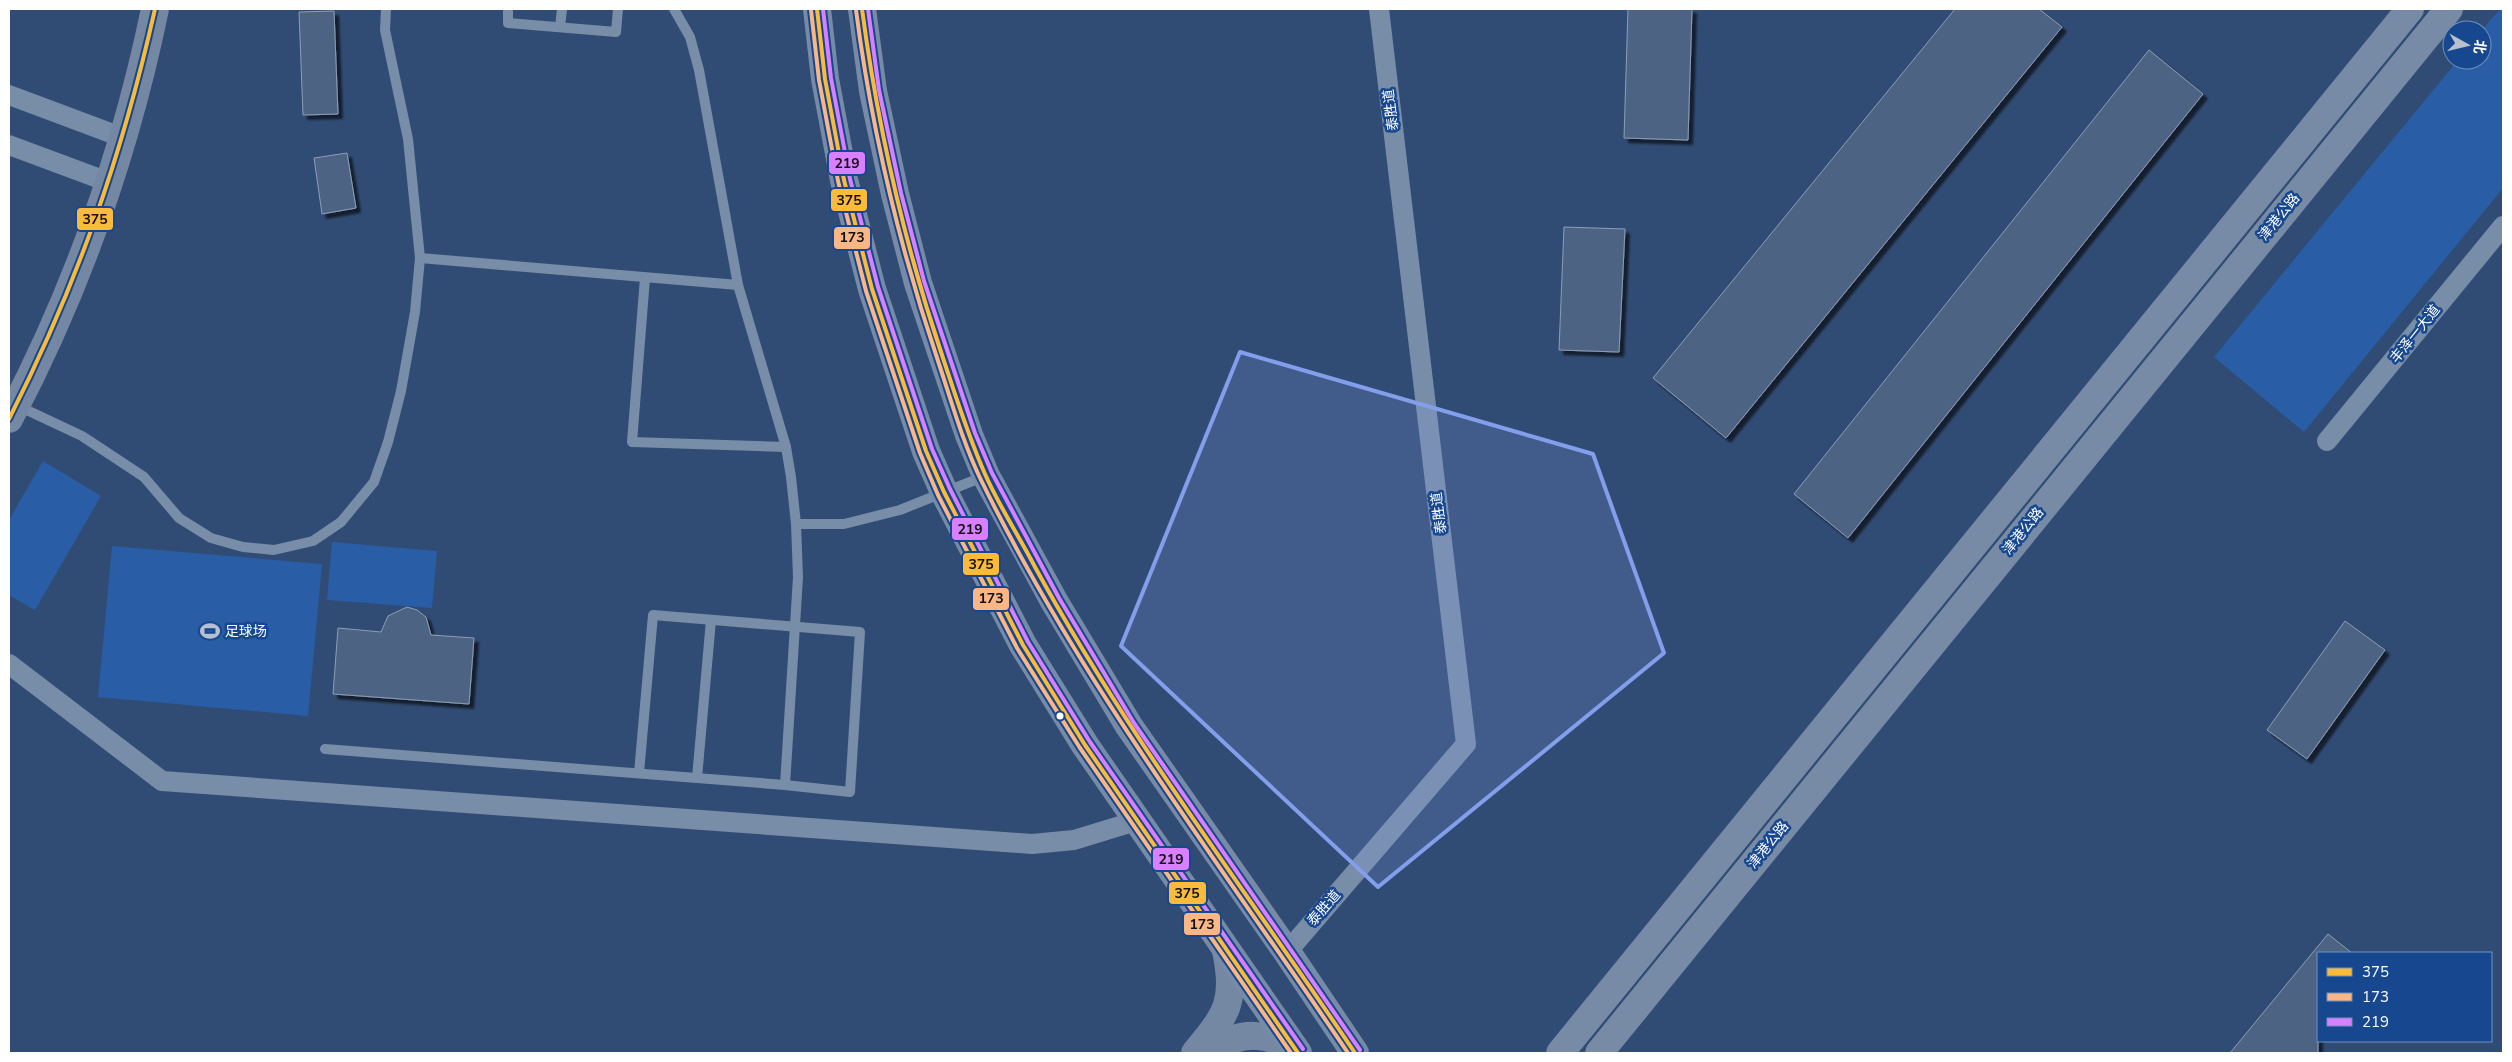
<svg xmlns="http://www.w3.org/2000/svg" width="2512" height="1062" viewBox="0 0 2512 1062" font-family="'Nunito Sans','Noto Sans SC',sans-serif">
	<defs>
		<filter id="shadow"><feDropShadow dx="4.5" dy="4.5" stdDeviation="1" flood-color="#0009"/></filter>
	</defs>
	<rect width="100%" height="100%" fill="#314c74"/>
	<!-- green -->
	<g fill="#295da5">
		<polygon points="2500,9 2503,9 2503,188 2304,432 2214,357 2458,60 2482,60 2482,30"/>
		<polygon points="43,461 101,496 35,610 9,595 9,520"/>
		<polygon points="332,542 437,551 432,608 327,600"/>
		<polygon points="112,546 322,564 308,716 98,697"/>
	</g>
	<!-- building -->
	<g fill="#4e6483" stroke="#8d9db5" filter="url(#shadow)">
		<polygon points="1628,9 1692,9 1688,140 1624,138"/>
		<polygon points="1955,9 2039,9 2062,27 1726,438 1653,378"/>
		<polygon points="334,11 338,114 303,115 299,12"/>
		<polygon points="2149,50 2203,94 1848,538 1794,494"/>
		<polygon points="347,153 356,208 322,214 314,158"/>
		<polygon points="1564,227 1625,229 1619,352 1559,350"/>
		<polygon points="407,607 417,610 426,617 431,635 474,638 469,704 333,694 338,628 381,632 388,616"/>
		<polygon points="2345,621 2385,650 2307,759 2267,730"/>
		<polygon points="2328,934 2352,953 2318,953 2318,1053 2230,1053"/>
	</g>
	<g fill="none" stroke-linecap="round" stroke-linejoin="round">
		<!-- lane -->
		<g stroke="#788da7" stroke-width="10">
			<polyline points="508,9 508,23 616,32 618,9"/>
			<polyline points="674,9 690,37 699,70 738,285 786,447 791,477 796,524 798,577 785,785"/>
			<polyline points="560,27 562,9"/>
			<polyline points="420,258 738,285"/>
			<polyline points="645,278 632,442 786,447"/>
			<polyline points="16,405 82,436 144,477 179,518 211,538 243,547 274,550 313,541 341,522 374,482 388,442 401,391 415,312 420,258 408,139 385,30 386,9"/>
			<polyline points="796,524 844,524 900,510 985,476"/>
			<polyline points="325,749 785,785 850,792 860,632 653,615 639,773"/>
			<polyline points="697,778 711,620"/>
		</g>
		<!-- street -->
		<g stroke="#788da7" stroke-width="20">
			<polyline points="9,95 124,138"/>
			<polyline points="9,145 111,183"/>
			<polyline points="2327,441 2503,226"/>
			<polyline points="9,664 162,781 1032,844 1074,840 1136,821"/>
			<polyline points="1287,952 1466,744 1379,9"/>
		</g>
		<!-- secondary -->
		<g stroke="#7488a3" stroke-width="28">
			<path d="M9,419C78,288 125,154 155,9"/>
			<path d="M1195,1053C1228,1013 1236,1002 1226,950"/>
			<path d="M1213,1053C1237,1029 1270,1032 1296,1051"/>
		</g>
		<!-- primary -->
		<g stroke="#788ba6" stroke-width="28">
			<polyline points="817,9 825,79 844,180 872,289 926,451 944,492 1023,645 1085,745 1298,1053"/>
			<polyline points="862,9 873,91 895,194 918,283 969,435 986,476 1054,601 1129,726 1287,952 1355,1053"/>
			<polyline points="1560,1053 2410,9"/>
			<polyline points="1599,1053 2449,9"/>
		</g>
		<defs>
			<g id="bus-1">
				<polyline points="817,9 825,79 844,180 872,289 926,451 944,492 1023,645 1085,745 1298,1053"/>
				<path d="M862,9C878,129 904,243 943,358C956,397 968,436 985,474C999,506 1019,536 1035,567C1128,737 1247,892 1355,1053"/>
				<path d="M9,419C77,285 122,156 155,9"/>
			</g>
			<g id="bus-2">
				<polyline points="811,10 819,80 838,181 866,291 920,453 938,495 1017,648 1080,748 1291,1053"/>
				<path d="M856,10C872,133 899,246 939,364C952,403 963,443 981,480C1081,684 1221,865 1348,1053"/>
			</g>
			<g id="bus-3">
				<polyline points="823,9 831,78 850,179 878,287 932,449 950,489 1028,642 1090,742 1303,1049"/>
				<polyline points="868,9 879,90 901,193 924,281 975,433 992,473 1059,598 1134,723 1360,1050"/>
			</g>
		</defs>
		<!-- bus-1 casing -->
		<use href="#bus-1" stroke="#16478f" stroke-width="8"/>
		<!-- bus-2 casing -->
		<use href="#bus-2" stroke="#16478f" stroke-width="8"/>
		<!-- bus-3 casing -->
		<use href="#bus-3" stroke="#16478f" stroke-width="8"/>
		<!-- bus-1 -->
		<use href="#bus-1" stroke="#fbbb3a" stroke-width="4"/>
		<!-- bus-2 -->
		<use href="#bus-2" stroke="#fab685" stroke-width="4"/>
		<!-- bus-3 -->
		<use href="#bus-3" stroke="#d880ff" stroke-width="4"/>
	</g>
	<!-- marked area -->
	<path fill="#839eea" fill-opacity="0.2" stroke="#839eea" stroke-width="4" stroke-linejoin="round" d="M1240,352L1593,454L1664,653L1378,887L1121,646Z"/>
	<!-- icons -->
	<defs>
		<symbol id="stadium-bare" viewBox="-9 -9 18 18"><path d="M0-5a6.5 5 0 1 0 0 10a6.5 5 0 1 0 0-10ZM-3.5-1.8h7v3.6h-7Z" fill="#b7c0ce" stroke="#16478f" stroke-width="2.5" paint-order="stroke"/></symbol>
	</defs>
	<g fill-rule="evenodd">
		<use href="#stadium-bare" x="196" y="617" width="28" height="28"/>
	</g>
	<!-- markers -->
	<circle fill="#fff" stroke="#16478f" stroke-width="2" cx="1060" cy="716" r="4.5"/>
	<g text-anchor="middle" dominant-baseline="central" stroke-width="5" stroke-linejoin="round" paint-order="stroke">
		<!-- street labels -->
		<g font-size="14" fill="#fff" stroke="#16478f">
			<text transform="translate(1391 110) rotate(-97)">泰胜道</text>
			<text transform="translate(2279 217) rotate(-51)">津港公路</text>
			<text transform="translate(2415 334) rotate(-51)">丰泽一大道</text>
			<text transform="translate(1439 513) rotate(-97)">泰胜道</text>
			<text transform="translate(2023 531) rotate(-51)">津港公路</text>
			<text transform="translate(1768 845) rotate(-51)">津港公路</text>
			<text transform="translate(1324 908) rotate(-49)">泰胜道</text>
		</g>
		<!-- poi labels -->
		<g font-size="14" fill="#fff" stroke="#16478f" text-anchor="start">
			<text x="225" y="631">足球场</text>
		</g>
	</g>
	<g stroke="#16478f" stroke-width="2">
		<rect x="828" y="151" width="38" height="24" rx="5" fill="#d880ff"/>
		<rect x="830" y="188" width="38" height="24" rx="5" fill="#fbbb3a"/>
		<rect x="76" y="207" width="38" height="24" rx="5" fill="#fbbb3a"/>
		<rect x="833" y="226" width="38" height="24" rx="5" fill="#fab685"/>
		<rect x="951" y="517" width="38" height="24" rx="5" fill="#d880ff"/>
		<rect x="962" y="552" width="38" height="24" rx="5" fill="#fbbb3a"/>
		<rect x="972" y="587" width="38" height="24" rx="5" fill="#fab685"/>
		<rect x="1152" y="847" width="38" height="24" rx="5" fill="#d880ff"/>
		<rect x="1168" y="881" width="39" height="24" rx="5" fill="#fbbb3a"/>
		<rect x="1183" y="912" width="38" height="24" rx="5" fill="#fab685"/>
	</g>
	<g font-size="14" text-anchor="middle" font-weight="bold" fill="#111">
		<text x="847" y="168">219</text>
		<text x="849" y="205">375</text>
		<text x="95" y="224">375</text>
		<text x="852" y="242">173</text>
		<text x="970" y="534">219</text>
		<text x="981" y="569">375</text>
		<text x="991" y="603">173</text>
		<text x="1171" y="864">219</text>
		<text x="1187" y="898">375</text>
		<text x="1202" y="929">173</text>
	</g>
	<!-- border -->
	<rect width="2512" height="1062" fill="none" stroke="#ffffff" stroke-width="20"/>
	<!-- legend -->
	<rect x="2317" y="952" width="175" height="90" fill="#16478f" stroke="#7391bc"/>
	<rect x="2327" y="968" width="25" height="8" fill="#fbbb3a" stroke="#7391bc"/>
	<text x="2362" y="977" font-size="15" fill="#ffffff">375</text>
	<rect x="2327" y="993" width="25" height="8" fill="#fab685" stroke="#7391bc"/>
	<text x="2362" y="1002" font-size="15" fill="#ffffff">173</text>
	<rect x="2327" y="1018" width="25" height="8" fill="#d880ff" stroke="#7391bc"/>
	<text x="2362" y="1027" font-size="15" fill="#ffffff">219</text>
	<!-- north arrow -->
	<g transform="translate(2467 45) rotate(98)"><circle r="24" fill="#16478f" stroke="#7391bc"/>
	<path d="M0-4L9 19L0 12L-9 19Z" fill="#b7c0ce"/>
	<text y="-8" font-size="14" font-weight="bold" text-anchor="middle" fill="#ffffff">北</text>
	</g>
</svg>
